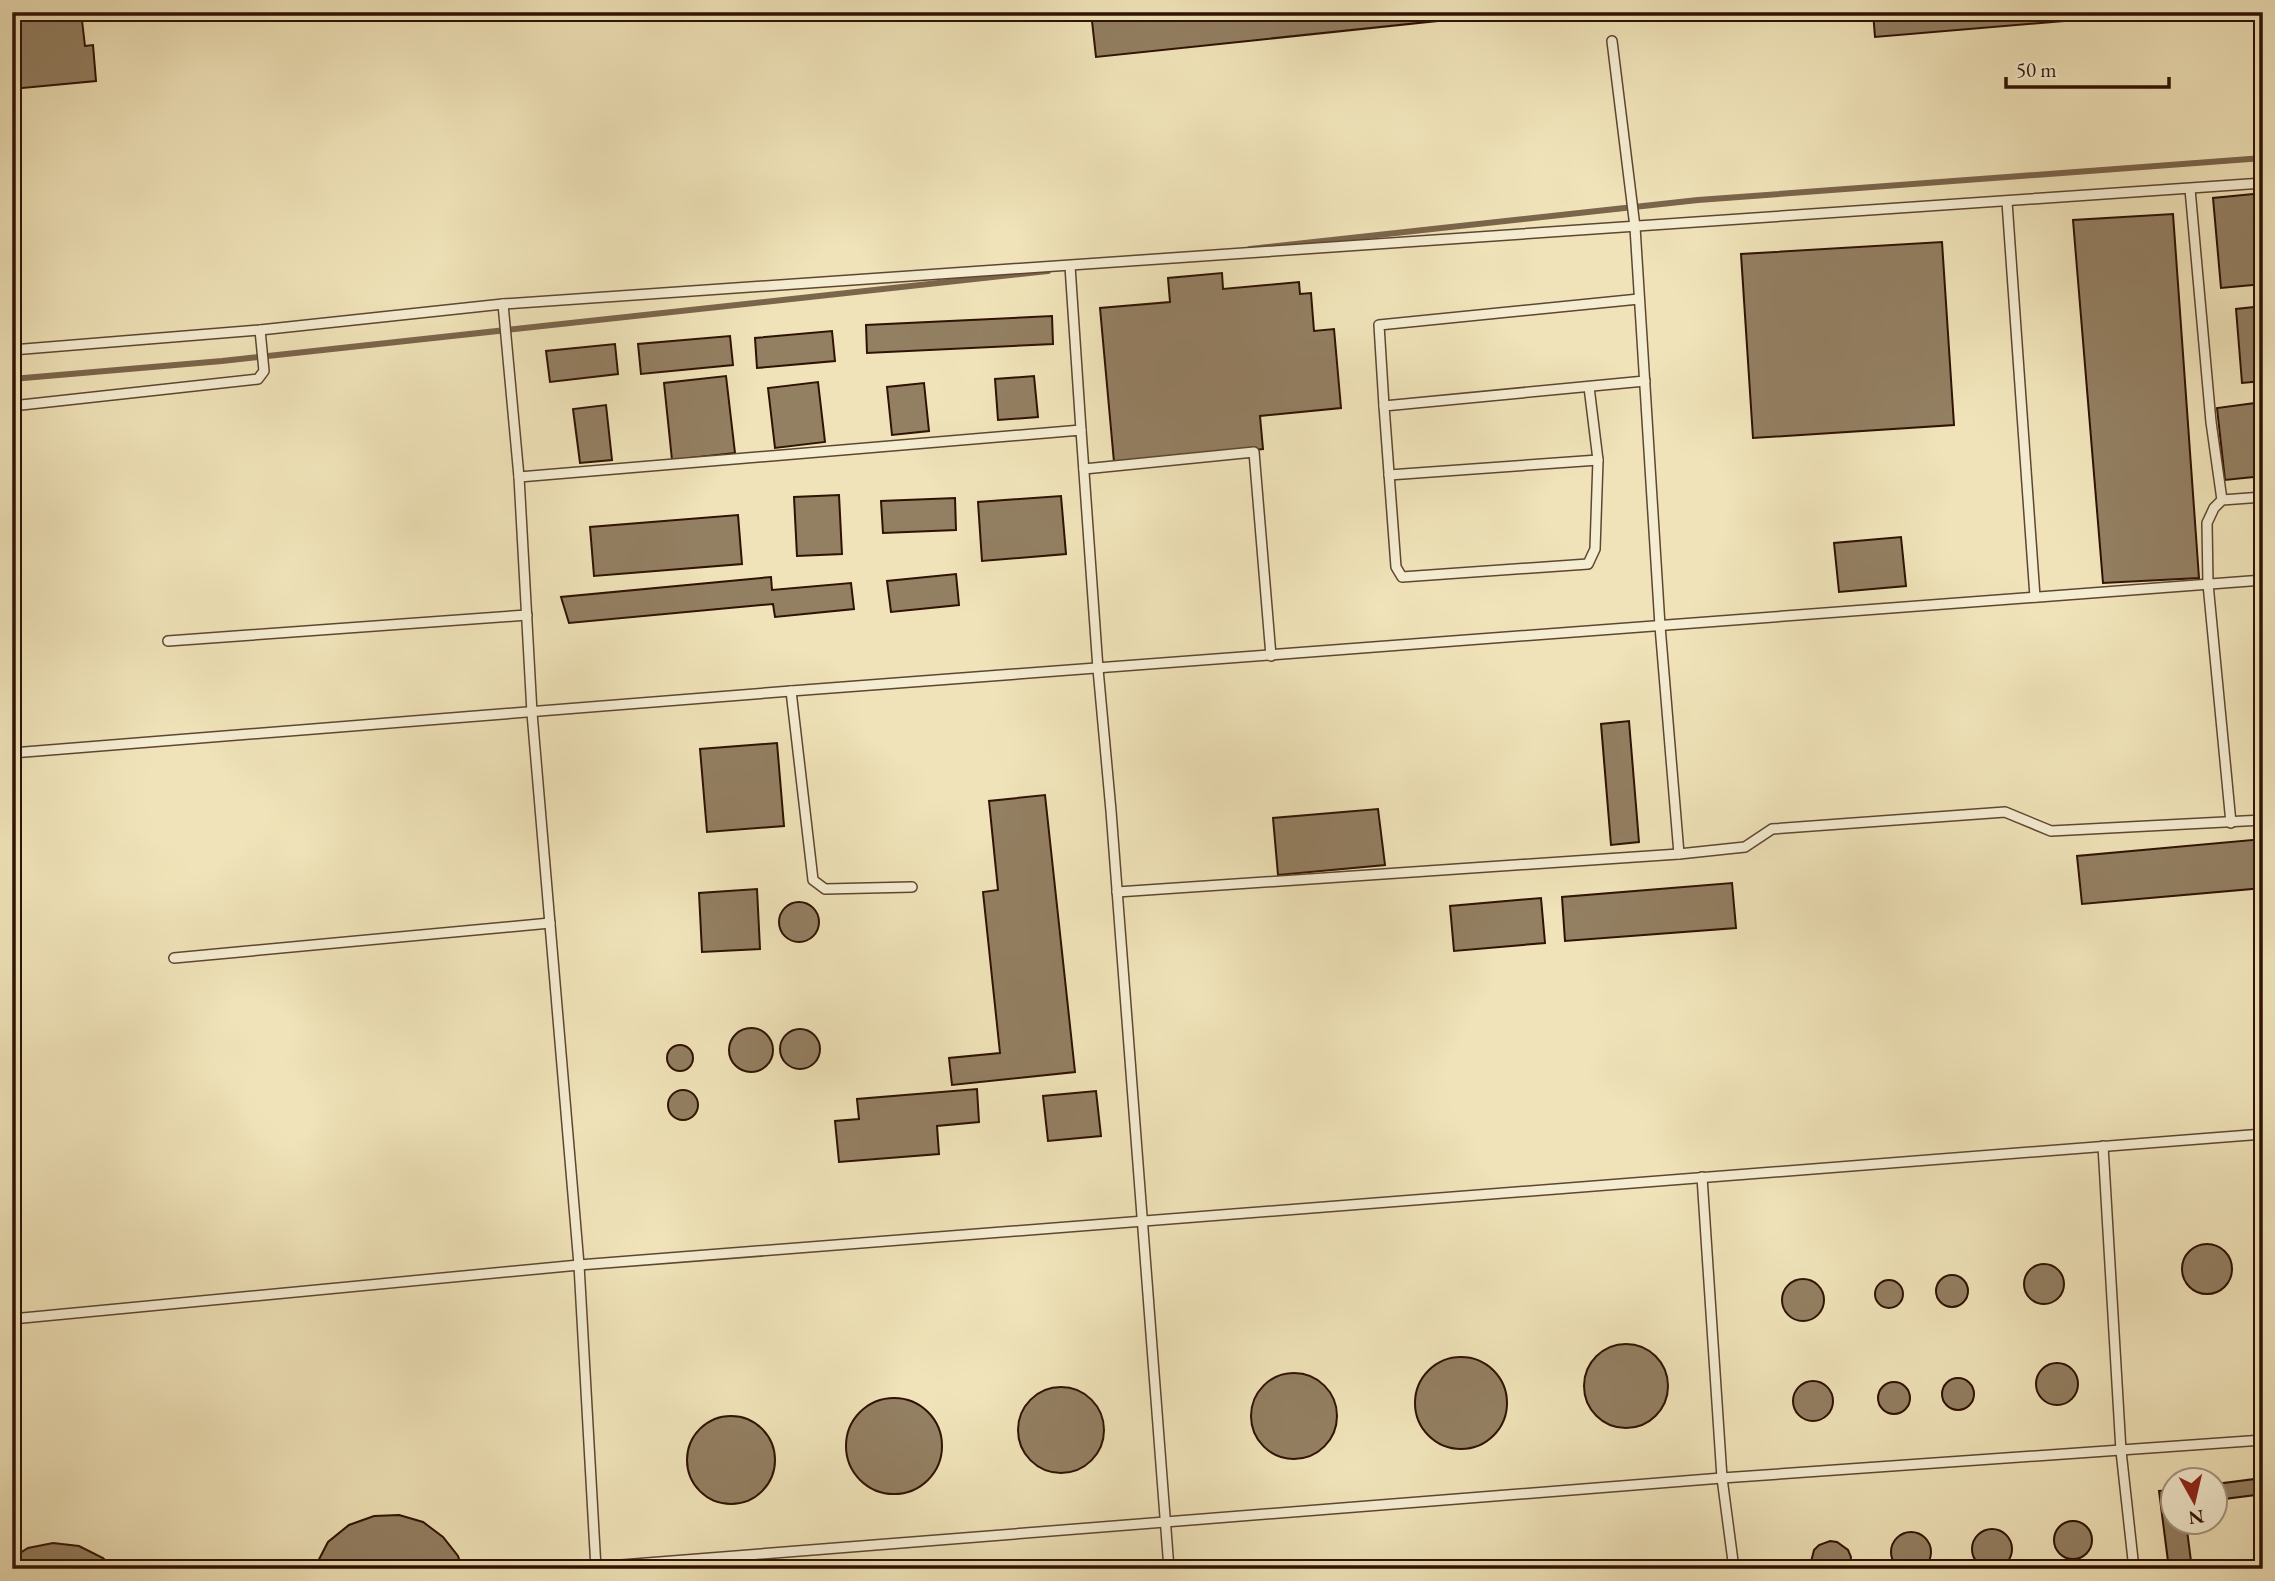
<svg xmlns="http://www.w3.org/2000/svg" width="2275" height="1581" viewBox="0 0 2275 1581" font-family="'EB Garamond',serif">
	<rect width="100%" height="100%" fill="#f0e3b9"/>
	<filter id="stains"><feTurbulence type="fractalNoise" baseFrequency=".00286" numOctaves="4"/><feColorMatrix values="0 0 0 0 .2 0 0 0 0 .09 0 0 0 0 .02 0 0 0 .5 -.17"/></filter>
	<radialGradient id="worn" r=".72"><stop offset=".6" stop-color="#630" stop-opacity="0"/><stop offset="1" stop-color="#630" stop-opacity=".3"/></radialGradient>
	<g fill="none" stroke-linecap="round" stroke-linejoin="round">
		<!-- stream -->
		<g stroke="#7b654b" stroke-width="6">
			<polyline points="1250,249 1698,200 2263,158"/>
			<polyline points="12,379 222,361 1048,271"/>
		</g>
	</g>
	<!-- building -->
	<g fill="#937f62" stroke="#2f1203" stroke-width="2">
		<polygon points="12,12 81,12 85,46 93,45 96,81 12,89"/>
		<polygon points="1091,12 1436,12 1437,21 1096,57"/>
		<polygon points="1873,12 2111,12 2111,17 1875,37"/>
		<polygon points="2263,193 2263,284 2221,288 2213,198"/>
		<polygon points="2173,214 2199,578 2103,583 2073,220"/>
		<polygon points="1942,242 1954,425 1753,438 1741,254"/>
		<polygon points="1222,273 1223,289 1299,282 1300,294 1311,293 1314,331 1334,329 1341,408 1260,416 1263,449 1114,462 1100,308 1170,302 1168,278"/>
		<polygon points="2263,306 2263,381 2242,383 2236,309"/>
		<polygon points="1052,316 1053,344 867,353 866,325"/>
		<polygon points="832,331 835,361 757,368 755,338"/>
		<polygon points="730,336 733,365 641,374 638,344"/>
		<polygon points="615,344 618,374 550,382 546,351"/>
		<polygon points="726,376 735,453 672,460 664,383"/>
		<polygon points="1034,376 1038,417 998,420 995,379"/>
		<polygon points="818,382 825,442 775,448 768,388"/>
		<polygon points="924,383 929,431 892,435 887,387"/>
		<polygon points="2263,402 2263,476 2225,480 2217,408"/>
		<polygon points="606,405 612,460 580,463 573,409"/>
		<polygon points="839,495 842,554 797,556 794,497"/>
		<polygon points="1061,496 1066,554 982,561 978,502"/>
		<polygon points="955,498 956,530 883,533 881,501"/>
		<polygon points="738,515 742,564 594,576 590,527"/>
		<polygon points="1901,537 1906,586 1839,592 1834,543"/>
		<polygon points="956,574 959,605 891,612 887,581"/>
		<polygon points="771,577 772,590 851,583 854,609 775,617 773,604 569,623 561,597"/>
		<polygon points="1629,721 1639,842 1611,845 1601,724"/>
		<polygon points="777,743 784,826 707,832 700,749"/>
		<polygon points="1045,795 1075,1072 952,1085 949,1058 1000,1053 983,892 998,890 989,801"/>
		<polygon points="1378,809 1385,865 1278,875 1273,818"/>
		<polygon points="2263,839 2263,888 2082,904 2077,856"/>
		<polygon points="1732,883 1736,928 1565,941 1562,897"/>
		<polygon points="757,889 760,949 702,952 699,893"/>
		<polygon points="1541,898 1545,943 1454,951 1450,906"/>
		<circle cx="799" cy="922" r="20"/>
		<circle cx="751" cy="1050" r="22"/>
		<circle cx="800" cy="1049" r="20"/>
		<circle cx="680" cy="1058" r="13"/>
		<polygon points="977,1089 979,1122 937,1126 939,1154 839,1162 835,1121 859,1119 857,1099"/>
		<circle cx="683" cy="1105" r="15"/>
		<polygon points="1096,1091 1101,1136 1048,1141 1043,1096"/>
		<circle cx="2207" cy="1269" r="25"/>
		<circle cx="2044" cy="1284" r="20"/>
		<circle cx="1952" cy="1291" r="16"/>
		<circle cx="1803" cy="1300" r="21"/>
		<circle cx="1889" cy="1294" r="14"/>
		<circle cx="1626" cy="1386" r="42"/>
		<circle cx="1461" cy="1403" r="46"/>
		<circle cx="2057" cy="1384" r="21"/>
		<circle cx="1294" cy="1416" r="43"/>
		<circle cx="1958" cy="1394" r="16"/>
		<circle cx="1813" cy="1401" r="20"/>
		<circle cx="1894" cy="1398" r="16"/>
		<circle cx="1061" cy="1430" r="43"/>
		<circle cx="894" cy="1446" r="48"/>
		<circle cx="731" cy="1460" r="44"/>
		<polygon points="2263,1478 2263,1494 2216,1500 2216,1484"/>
		<polygon points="2174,1490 2174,1522 2186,1522 2192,1569 2169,1569 2159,1491"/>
		<polygon points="399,1515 423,1522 443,1537 458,1556 462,1569 314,1569 328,1542 349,1525 374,1516"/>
		<circle cx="2073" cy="1540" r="19"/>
		<circle cx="1992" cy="1549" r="20"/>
		<circle cx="1911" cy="1552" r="20"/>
		<polygon points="1830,1541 1837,1542 1848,1550 1851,1557 1849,1569 1813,1569 1811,1562 1814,1550 1819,1545"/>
		<polygon points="53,1543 79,1546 103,1558 114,1569 12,1569 12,1558 28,1548"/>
	</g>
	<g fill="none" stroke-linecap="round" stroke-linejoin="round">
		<defs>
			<g id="service">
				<polyline points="1612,41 1635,227 1660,626 1679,854"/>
				<polyline points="2190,189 2211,422 2222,500"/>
				<polyline points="2007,202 2035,597"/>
				<polyline points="1070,266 1081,430"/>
				<polyline points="503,304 519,477 532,713 579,1265 596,1569"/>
				<polyline points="12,350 260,330 503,304 2263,183"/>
				<polyline points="12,406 258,379 264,371 260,330"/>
				<polyline points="1384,406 1379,325 1639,299"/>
				<polyline points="1598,460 1595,549 1588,564 1402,577 1396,567 1384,406 1645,381"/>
				<polyline points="1084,469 1254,452 1271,656"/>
				<polyline points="1389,475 1598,460 1589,387"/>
				<polyline points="519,477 1081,430 1098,669 1111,811 1169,1569"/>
				<polyline points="168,641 527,615"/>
				<polyline points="791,691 813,880 825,889 912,887"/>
				<polyline points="12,753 791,691 2263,580"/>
				<polyline points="2231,823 2208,584 2207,523 2214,508 2222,500 2263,497"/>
				<polyline points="1117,892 1679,854 1745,847 1772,829 2005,812 2051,831 2263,820"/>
				<polyline points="174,958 550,923"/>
				<polyline points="2103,1146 2121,1451 2134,1569"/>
				<polyline points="12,1167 12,1173"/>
				<polyline points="1702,1177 1722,1478 1734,1569"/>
				<polyline points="12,1319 579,1265 2263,1134"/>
				<polyline points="596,1567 1722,1478 2263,1440"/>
			</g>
		</defs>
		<!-- service casing -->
		<use href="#service" stroke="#5f4630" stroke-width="12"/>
		<!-- service -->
		<use href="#service" stroke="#f5edd2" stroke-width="9"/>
	</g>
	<!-- margin -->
	<rect width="2275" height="1581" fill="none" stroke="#f0e3b9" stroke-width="42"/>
	<rect x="14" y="14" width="2247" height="1553" fill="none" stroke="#2f1203" stroke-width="3.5"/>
	<rect x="21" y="21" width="2233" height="1539" fill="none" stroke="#2f1203" stroke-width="2"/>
	<!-- north arrow -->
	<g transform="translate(2194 1501) rotate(172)"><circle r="33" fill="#f5edd2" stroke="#a6957f" stroke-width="2"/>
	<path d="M0-5L12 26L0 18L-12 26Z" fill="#8f2418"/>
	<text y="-10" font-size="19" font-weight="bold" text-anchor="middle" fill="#2f1203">N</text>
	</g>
	<!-- scale -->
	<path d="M2006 77v10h163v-10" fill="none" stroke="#2f1203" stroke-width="3.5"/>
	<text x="2016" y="77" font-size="21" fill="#2f1203" stroke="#f5edd2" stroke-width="5" paint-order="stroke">50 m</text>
	<rect width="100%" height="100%" filter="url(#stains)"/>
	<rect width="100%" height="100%" fill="url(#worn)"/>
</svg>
